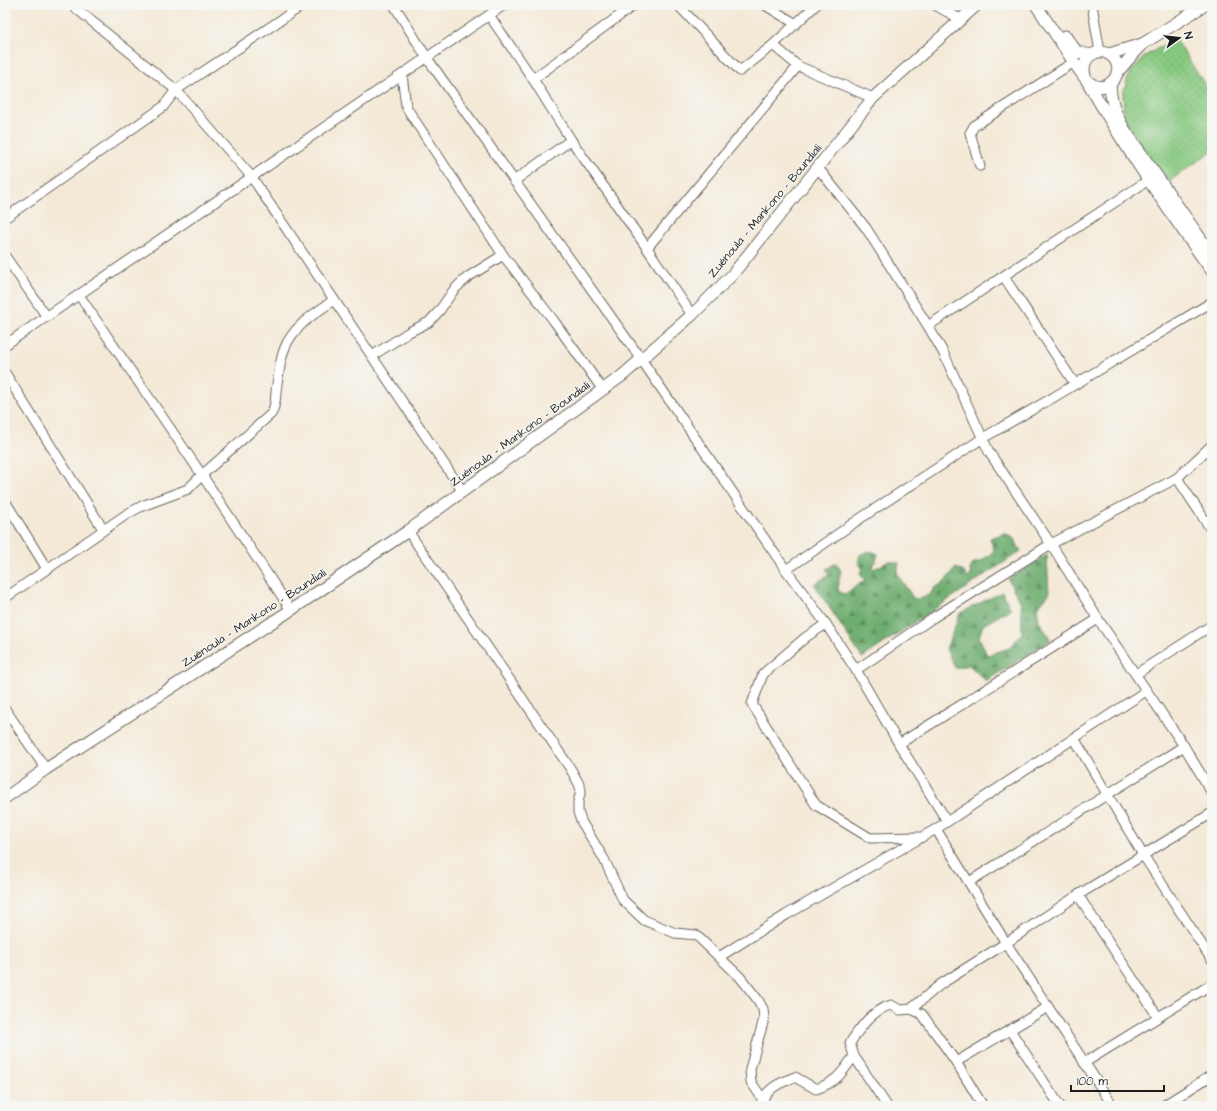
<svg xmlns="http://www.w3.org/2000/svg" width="1217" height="1111" viewBox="0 0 1217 1111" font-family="'Architects Daughter',sans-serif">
	<defs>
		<pattern id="grass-dots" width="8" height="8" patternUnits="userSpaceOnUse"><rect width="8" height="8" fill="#88c981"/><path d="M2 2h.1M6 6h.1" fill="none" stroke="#75ac6f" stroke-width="1.8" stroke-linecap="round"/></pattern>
		<pattern id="forest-firs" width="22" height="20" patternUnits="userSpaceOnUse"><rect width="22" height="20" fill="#6ead6f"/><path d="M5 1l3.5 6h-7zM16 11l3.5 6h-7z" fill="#5a8c5a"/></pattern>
	</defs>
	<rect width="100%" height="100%" fill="#f6f6f2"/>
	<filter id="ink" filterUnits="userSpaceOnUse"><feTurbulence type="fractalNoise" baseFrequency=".025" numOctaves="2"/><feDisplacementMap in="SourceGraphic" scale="8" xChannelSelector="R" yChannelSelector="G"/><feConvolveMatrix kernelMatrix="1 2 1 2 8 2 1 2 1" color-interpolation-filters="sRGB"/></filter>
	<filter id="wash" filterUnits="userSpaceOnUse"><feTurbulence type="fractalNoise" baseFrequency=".012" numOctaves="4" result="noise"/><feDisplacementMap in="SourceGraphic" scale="16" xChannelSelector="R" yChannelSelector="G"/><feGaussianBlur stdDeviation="0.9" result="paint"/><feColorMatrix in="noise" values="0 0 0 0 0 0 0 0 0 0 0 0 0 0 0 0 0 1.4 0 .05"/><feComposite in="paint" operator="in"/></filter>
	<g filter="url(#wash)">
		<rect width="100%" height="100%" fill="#f4e9d7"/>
		<!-- grass -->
		<polygon fill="url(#grass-dots)" stroke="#52724e" points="1175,38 1212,96 1212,151 1164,185 1124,117 1123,94 1129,73 1145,56"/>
		<!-- forest -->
		<g fill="url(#forest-firs)" stroke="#456446">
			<path d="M1005,533L1014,539L1021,551L862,658L814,584L829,575L826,569L836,563L841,571L839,579L838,591L845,594L865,580L859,573L863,570L858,561L860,555C867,551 872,550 878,554L876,561L872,567L874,569L889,561L899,563L897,574L914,599L922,598L931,593L934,588L943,583L956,568L964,572L967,578L971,576L970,569L974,563L980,562L994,551L990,538Z"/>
			<polygon points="1047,555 1049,594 1037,608 1039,621 1051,640 986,681 969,665 955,668 946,649 960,613 1002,592 1011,609 983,625 979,637 987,655 1010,648 1022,633 1021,603 1008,579"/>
		</g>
	</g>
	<g filter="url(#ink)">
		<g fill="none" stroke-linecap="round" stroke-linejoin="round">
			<defs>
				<g id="minor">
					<polyline points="72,5 176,90 251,176 463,492"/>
					<polyline points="394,5 427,58 641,359 786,570 826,624 856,670 899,744 947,821"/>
					<polyline points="678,5 740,71 773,45 816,5"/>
					<polyline points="765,5 796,24"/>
					<polyline points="935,5 960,19"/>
					<polyline points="1092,5 1100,52"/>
					<polyline points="489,15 533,79 571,140 647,248 692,315"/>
					<polyline points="773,45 798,66"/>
					<polyline points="402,75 406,106 410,113 503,255 554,321 603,390"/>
					<polyline points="533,79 634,5"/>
					<polyline points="980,166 970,133 974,126 1074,62"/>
					<polyline points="818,168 866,228 928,326 943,352 989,452 1051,544 1098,619 1184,746 1212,793"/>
					<polyline points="514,181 571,140"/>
					<polyline points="5,218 163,107 176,90 303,5"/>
					<polyline points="647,248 798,66 873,98"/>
					<polyline points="5,256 47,317"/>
					<polyline points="1004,277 1075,384"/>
					<polyline points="79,295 202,475 291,610"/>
					<polyline points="928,326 1153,177"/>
					<polyline points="5,345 504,5"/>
					<polyline points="372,356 409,332 429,322 440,310 453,291 460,284 468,277 503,255"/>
					<polyline points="5,373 103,529"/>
					<polyline points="1177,478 1212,531"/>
					<polyline points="5,501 47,569"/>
					<polyline points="408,531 570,768 579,784 581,790 578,802 578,812 581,821 604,859 623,900 644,920 675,933 696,935 740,977 758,1000 763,1009 764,1019 750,1069 751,1082 762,1098"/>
					<polyline points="786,570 861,518 983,438 1054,397 1212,302"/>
					<path d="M5,598L127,514L142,506L188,489L202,475L271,414C277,405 275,394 277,384C279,373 280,361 284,350C292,327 315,313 334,300"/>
					<polyline points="826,624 806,637 763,674 752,704 816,805 870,838 919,837"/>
					<polyline points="856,670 934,617 1051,544 1177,478 1212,445"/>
					<polyline points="1136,674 1212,625"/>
					<polyline points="5,709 46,769"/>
					<polyline points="1074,738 1143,855 1212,960"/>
					<polyline points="899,744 1098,619"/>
					<polyline points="936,829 1006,943 1113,1106"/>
					<polyline points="969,882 1184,746"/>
					<polyline points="1078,895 1158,1017"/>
					<polyline points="719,957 786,915 936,829 1146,691"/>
					<polyline points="911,1009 922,1014 956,1062 983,1106"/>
					<polyline points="1010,1030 1060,1106"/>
					<polyline points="956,1062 1048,1007"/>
					<polyline points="1084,1063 1212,984"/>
					<path d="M760,1106C765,1089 779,1083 795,1077L816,1089C837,1082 842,1073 854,1056"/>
					<path d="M887,1106L854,1056L850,1043C860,1028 872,1010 891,1005L900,1010L911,1009L941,984L1006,943L1078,895L1212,813"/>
					<polyline points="1163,1106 1212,1075"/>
				</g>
				<g id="major">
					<path d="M1036,5L1079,70C1082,74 1085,79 1089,82C1107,98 1130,69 1110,55C1106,52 1100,51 1095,53C1084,57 1082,69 1086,79C1123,145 1167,209 1212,271"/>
					<polyline points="1065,36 1077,52 1091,55"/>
					<polyline points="1109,54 1142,44"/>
					<polyline points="1117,73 1128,60 1144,43 1205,5"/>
					<path d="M1110,84C1111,104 1116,115 1126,132L1212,255"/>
					<polyline points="5,798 46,769 291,610 408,531 623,375 692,315 732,275 873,98 977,5"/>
				</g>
			</defs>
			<!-- minor casing -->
			<use href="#minor" stroke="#68645d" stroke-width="11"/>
			<!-- major casing -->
			<use href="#major" stroke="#68645d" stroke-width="13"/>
			<!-- minor -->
			<use href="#minor" stroke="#fff" stroke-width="9"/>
			<!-- major -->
			<use href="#major" stroke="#fff" stroke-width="11"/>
		</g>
	</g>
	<g text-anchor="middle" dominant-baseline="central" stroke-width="3" stroke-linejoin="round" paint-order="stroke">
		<!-- street labels -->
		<g font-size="12" fill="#1c1c1c" stroke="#f6f6f2">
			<text transform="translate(765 211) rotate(-50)">Zuénoula - Mankono - Boundiali</text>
			<text transform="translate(520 434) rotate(-36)">Zuénoula - Mankono - Boundiali</text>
			<text transform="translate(254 618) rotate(-33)">Zuénoula - Mankono - Boundiali</text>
		</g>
	</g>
	<!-- margin -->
	<rect width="1217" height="1111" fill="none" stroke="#f6f6f2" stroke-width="20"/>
	<!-- north arrow -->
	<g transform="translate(1179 38) rotate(75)" stroke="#f6f6f2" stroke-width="3" paint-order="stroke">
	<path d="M0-3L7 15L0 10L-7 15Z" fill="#1c1c1c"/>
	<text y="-6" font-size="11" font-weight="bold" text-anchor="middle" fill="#1c1c1c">N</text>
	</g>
	<!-- scale -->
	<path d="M1071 1085v6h93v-6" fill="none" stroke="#1c1c1c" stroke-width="2"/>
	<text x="1077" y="1085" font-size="12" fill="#1c1c1c" stroke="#f6f6f2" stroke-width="3" paint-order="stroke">100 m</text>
</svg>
